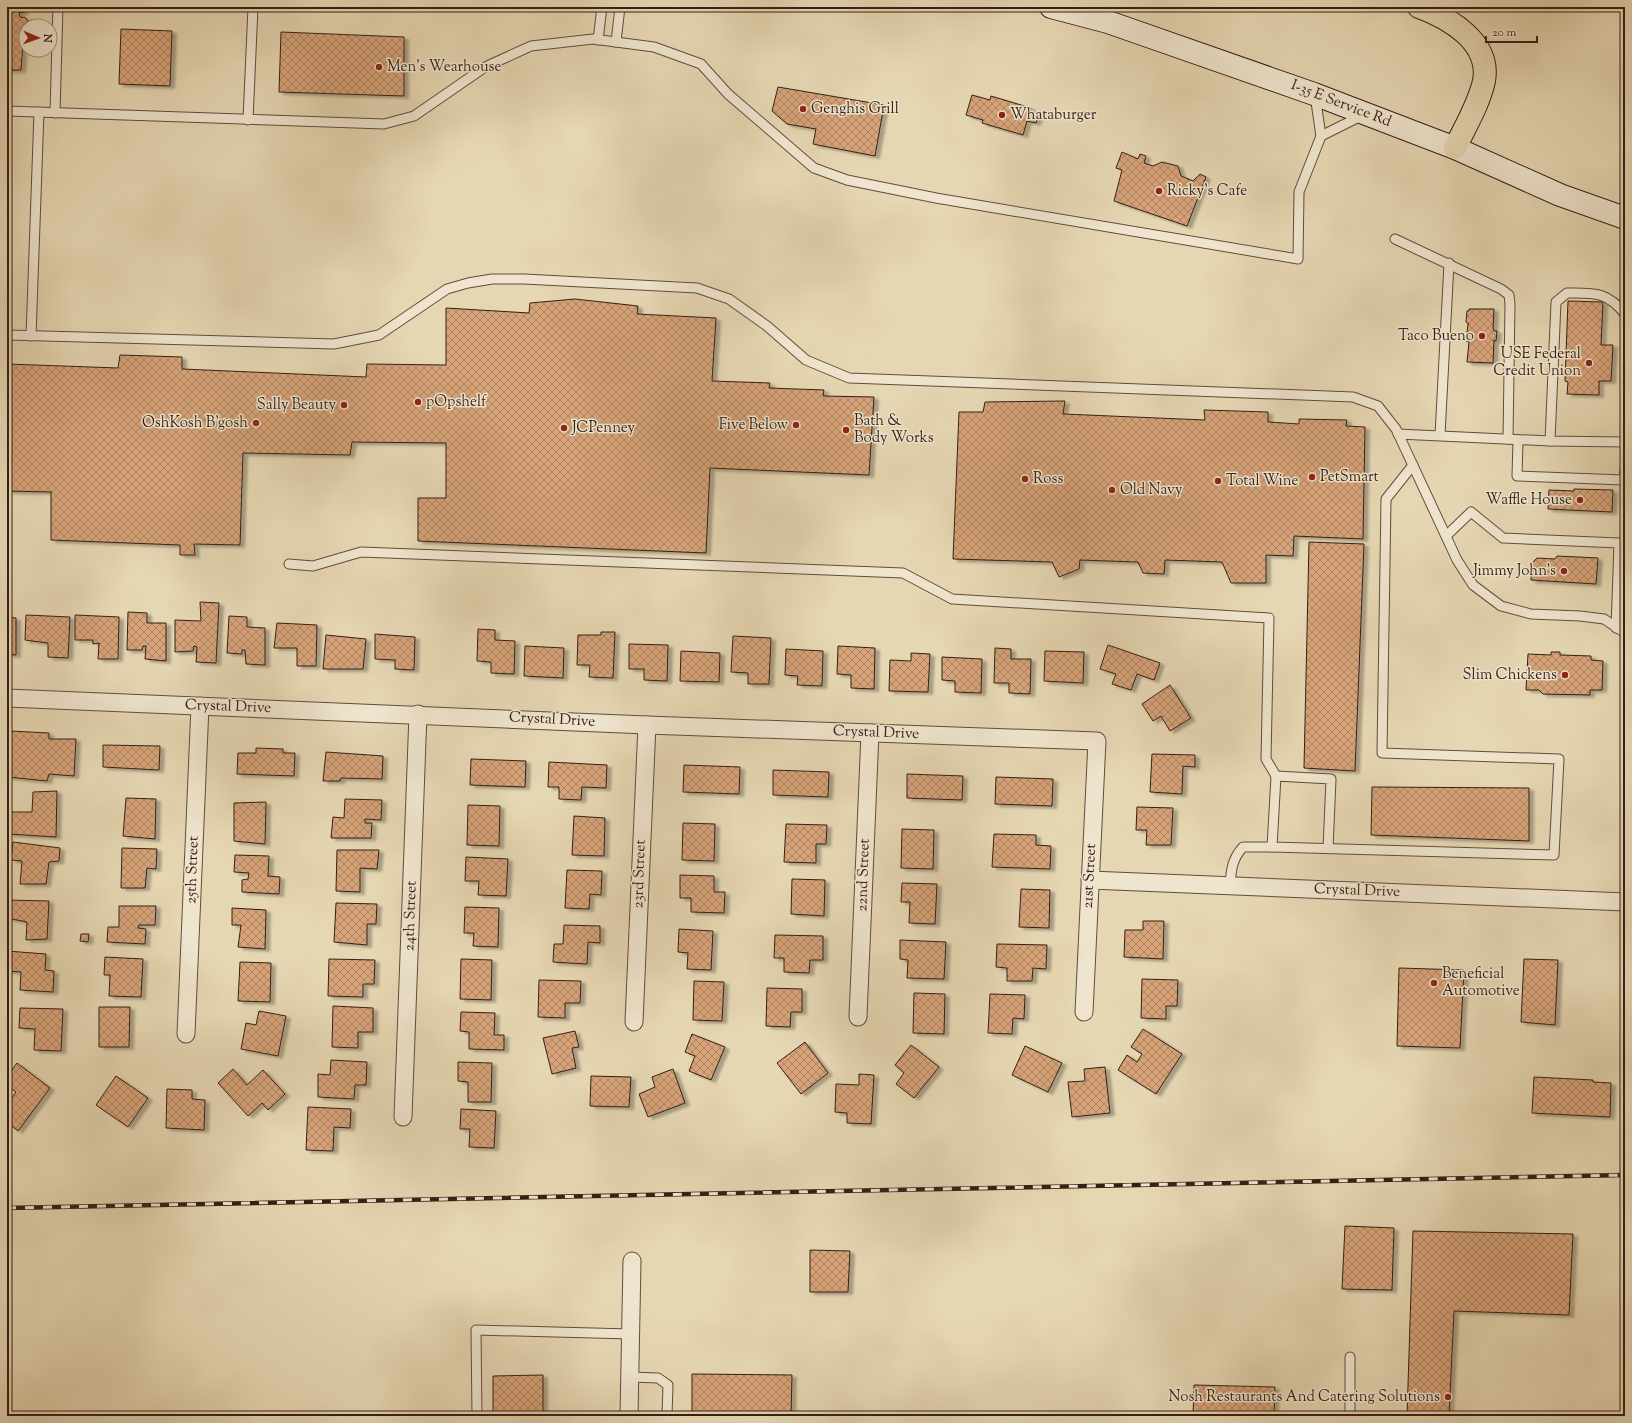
<svg xmlns="http://www.w3.org/2000/svg" width="1632" height="1423" viewBox="0 0 1632 1423" font-family="'Sorts Mill Goudy',serif">
	<defs>
		<pattern id="building-cross-hatch" width="8" height="8" patternUnits="userSpaceOnUse"><rect width="8" height="8" fill="#d7a379"/><path d="M0 0l8 8M0 8l8-8" fill="none" stroke="#af8462"/></pattern>
		<filter id="shadow"><feDropShadow dx="4.5" dy="2.5" stdDeviation="1" flood-color="#0004"/></filter>
	</defs>
	<rect width="100%" height="100%" fill="#e6d7b3"/>
	<filter id="stains"><feTurbulence type="fractalNoise" baseFrequency=".005" numOctaves="4"/><feColorMatrix values="0 0 0 0 .2 0 0 0 0 .09 0 0 0 0 .02 0 0 0 .5 -.17"/></filter>
	<radialGradient id="worn" r=".72"><stop offset=".6" stop-color="#630" stop-opacity="0"/><stop offset="1" stop-color="#630" stop-opacity=".3"/></radialGradient>
	<!-- building -->
	<g fill="url(#building-cross-hatch)" stroke="#341e16" filter="url(#shadow)">
		<polygon points="7,7 24,7 24,12 19,13 20,17 26,18 29,23 28,26 26,26 24,29 21,70 7,70"/>
		<polygon points="121,29 172,31 170,86 119,84"/>
		<polygon points="281,32 404,37 404,96 279,92"/>
		<polygon points="778,87 884,105 875,156 813,144 816,129 787,124 772,111"/>
		<polygon points="972,95 990,100 991,96 1031,108 1030,111 1039,114 1036,123 1027,121 1023,135 982,123 983,120 966,115"/>
		<polygon points="1122,152 1138,159 1140,154 1146,156 1144,163 1153,166 1162,162 1178,166 1181,176 1193,181 1200,174 1206,177 1187,226 1114,201 1122,170 1116,168"/>
		<polygon points="575,299 638,306 637,314 716,318 712,381 770,383 769,388 824,390 823,396 874,397 869,475 710,468 706,553 418,541 418,498 446,498 446,443 352,442 350,455 243,453 240,545 194,544 195,555 180,555 180,545 51,540 51,492 7,491 7,364 118,368 120,355 182,357 182,369 366,377 367,364 446,365 446,308 529,313 530,303"/>
		<polygon points="1568,301 1603,302 1601,345 1613,345 1611,381 1599,381 1599,395 1567,394 1568,382 1565,381"/>
		<polygon points="1469,309 1494,309 1493,328 1494,331 1497,331 1496,341 1494,340 1493,363 1467,362 1469,342 1466,341 1468,324 1469,324 1466,322 1467,311 1469,311"/>
		<polygon points="1065,401 1063,414 1205,420 1204,410 1268,412 1268,422 1299,424 1299,419 1347,420 1346,426 1365,427 1363,539 1294,536 1293,556 1266,555 1266,583 1231,583 1222,562 1165,560 1164,574 1143,573 1138,562 1080,560 1079,569 1059,577 1052,562 953,559 959,412 983,412 985,402"/>
		<polygon points="1574,489 1613,490 1612,512 1548,509 1549,490 1574,491"/>
		<polygon points="1309,542 1364,544 1355,771 1304,768"/>
		<polygon points="1557,556 1598,558 1596,584 1531,580 1532,563 1537,558 1555,559"/>
		<polygon points="200,602 219,603 216,663 196,662 197,647 194,646 193,651 175,652 175,620 201,621"/>
		<polygon points="128,612 147,613 147,623 166,623 166,661 145,659 146,646 143,646 142,650 127,650"/>
		<polygon points="26,615 70,617 68,658 48,657 48,643 25,640"/>
		<polygon points="75,615 119,617 118,659 98,659 99,643 93,644 93,640 75,640"/>
		<polygon points="229,616 247,617 247,627 265,628 265,665 246,664 245,650 242,650 242,654 227,653"/>
		<polygon points="7,617 16,618 16,655 7,654"/>
		<polygon points="277,623 317,625 316,666 297,666 297,648 274,648"/>
		<polygon points="478,629 495,630 495,640 515,641 514,674 491,673 491,662 477,661"/>
		<polygon points="601,632 615,632 613,678 589,677 590,665 577,665 578,635 601,635"/>
		<polygon points="375,634 415,637 414,670 395,669 395,660 375,659"/>
		<polygon points="326,635 366,639 363,669 323,669"/>
		<polygon points="733,636 771,638 769,684 748,684 748,673 731,672"/>
		<polygon points="629,644 668,645 667,681 644,680 644,669 629,669"/>
		<polygon points="1108,645 1160,663 1154,680 1137,674 1131,690 1112,684 1116,674 1100,669"/>
		<polygon points="525,646 564,648 563,678 524,676"/>
		<polygon points="838,646 875,648 874,689 851,688 851,675 837,674"/>
		<polygon points="995,648 1011,649 1011,659 1031,659 1030,694 1009,693 1009,683 994,683"/>
		<polygon points="786,649 823,651 822,686 797,685 798,676 785,675"/>
		<polygon points="681,651 720,653 719,682 680,681"/>
		<polygon points="1045,651 1084,652 1083,683 1044,681"/>
		<polygon points="1551,652 1560,652 1560,655 1591,656 1591,660 1603,661 1602,690 1590,690 1590,695 1543,694 1539,690 1526,690 1528,654 1551,655"/>
		<polygon points="911,653 930,654 928,692 889,691 890,660 911,661"/>
		<polygon points="942,657 982,659 981,693 955,692 955,681 942,680"/>
		<polygon points="1170,685 1191,718 1170,731 1161,716 1153,721 1142,704"/>
		<polygon points="10,731 49,733 49,739 76,739 74,776 49,774 47,781 8,777"/>
		<polygon points="103,745 160,746 159,770 103,767"/>
		<polygon points="256,748 283,749 283,753 295,753 294,776 237,774 238,753 256,753"/>
		<polygon points="326,752 383,756 382,779 341,778 340,781 323,781"/>
		<polygon points="1152,754 1195,755 1195,767 1183,766 1182,794 1150,792"/>
		<polygon points="471,759 526,761 525,787 470,785"/>
		<polygon points="549,762 607,765 606,788 582,787 581,800 559,799 559,787 548,787"/>
		<polygon points="684,765 740,767 739,794 683,792"/>
		<polygon points="773,770 829,772 828,797 773,795"/>
		<polygon points="907,774 963,776 962,800 907,798"/>
		<polygon points="996,777 1053,779 1052,806 995,804"/>
		<polygon points="1372,787 1529,788 1529,841 1371,835"/>
		<polygon points="57,791 56,837 9,834 10,812 32,812 33,792"/>
		<polygon points="126,798 156,799 155,839 123,836"/>
		<polygon points="345,799 382,800 381,820 365,819 365,823 372,823 371,838 331,838 333,817 344,818"/>
		<polygon points="266,802 265,844 234,841 234,803"/>
		<polygon points="468,805 500,806 499,846 467,845"/>
		<polygon points="1137,807 1173,808 1171,845 1146,845 1147,830 1136,830"/>
		<polygon points="574,816 605,818 604,856 572,855"/>
		<polygon points="683,823 715,824 714,861 682,860"/>
		<polygon points="786,824 827,825 826,844 816,844 816,863 784,862"/>
		<polygon points="902,829 934,830 933,869 901,868"/>
		<polygon points="994,834 1036,835 1036,845 1051,846 1050,869 992,867"/>
		<polygon points="13,842 60,848 59,861 49,862 46,884 20,884 22,861 11,860"/>
		<polygon points="122,848 157,849 156,869 147,868 145,888 121,888"/>
		<polygon points="337,850 379,850 377,869 360,868 360,892 336,891"/>
		<polygon points="235,855 269,856 268,876 280,877 279,894 242,892 242,880 248,879 249,873 234,872"/>
		<polygon points="466,857 508,859 506,896 478,895 479,881 465,881"/>
		<polygon points="567,870 602,871 601,895 590,894 589,909 565,908"/>
		<polygon points="680,875 714,876 714,892 725,892 724,913 691,912 691,898 680,898"/>
		<polygon points="792,879 825,880 824,916 791,914"/>
		<polygon points="902,883 937,884 935,924 909,923 910,902 901,902"/>
		<polygon points="1021,889 1050,890 1049,928 1019,927"/>
		<polygon points="7,900 49,901 47,939 26,940 27,922 7,918"/>
		<polygon points="336,903 377,904 376,924 367,924 367,945 334,942"/>
		<polygon points="119,906 156,906 155,925 139,925 138,928 146,929 145,944 107,942 108,927 119,927"/>
		<polygon points="465,907 499,908 498,947 473,946 474,933 464,933"/>
		<polygon points="232,908 266,910 265,949 238,947 241,925 232,925"/>
		<polygon points="1143,921 1164,921 1163,959 1124,957 1125,930 1143,930"/>
		<polygon points="564,925 600,926 600,943 588,942 587,964 553,962 554,944 563,944"/>
		<polygon points="679,929 713,931 711,970 687,969 688,953 678,952"/>
		<polygon points="81,934 89,934 88,942 80,941"/>
		<polygon points="775,935 823,936 823,960 810,960 809,973 784,972 784,958 774,958"/>
		<polygon points="900,940 946,942 944,979 907,978 908,960 900,959"/>
		<polygon points="997,944 1047,945 1046,969 1033,968 1032,981 1007,981 1007,968 996,967"/>
		<polygon points="7,951 46,954 45,970 54,971 53,992 20,990 21,972 7,971"/>
		<polygon points="105,957 143,959 141,997 109,996 110,975 104,975"/>
		<polygon points="329,959 375,960 374,984 363,984 363,997 328,996"/>
		<polygon points="461,959 492,960 491,1000 460,999"/>
		<polygon points="1524,959 1558,960 1555,1025 1521,1022"/>
		<polygon points="240,962 271,963 270,1002 238,1001"/>
		<polygon points="1399,968 1464,970 1460,1048 1397,1046"/>
		<polygon points="1142,979 1178,980 1177,1006 1166,1006 1166,1019 1141,1018"/>
		<polygon points="539,980 581,981 580,1003 565,1003 565,1018 538,1017"/>
		<polygon points="694,981 724,982 722,1021 693,1020"/>
		<polygon points="767,988 802,989 802,1012 791,1012 790,1027 766,1026"/>
		<polygon points="914,993 945,994 944,1034 913,1033"/>
		<polygon points="990,994 1025,995 1024,1019 1013,1018 1012,1034 988,1033"/>
		<polygon points="333,1006 373,1008 373,1032 358,1032 358,1048 332,1047"/>
		<polygon points="99,1007 130,1007 129,1047 99,1047"/>
		<polygon points="20,1008 63,1009 61,1051 34,1050 35,1029 19,1028"/>
		<polygon points="259,1011 286,1016 278,1056 241,1049 246,1023 256,1025"/>
		<polygon points="461,1012 495,1013 494,1035 504,1035 504,1050 469,1049 469,1032 460,1031"/>
		<polygon points="1143,1029 1182,1054 1156,1094 1118,1070 1127,1055 1137,1062 1142,1054 1131,1047"/>
		<polygon points="575,1031 579,1047 572,1048 576,1068 552,1074 543,1038"/>
		<polygon points="692,1034 725,1047 711,1080 689,1071 695,1056 685,1052"/>
		<polygon points="805,1042 828,1073 801,1094 777,1063"/>
		<polygon points="911,1045 939,1067 914,1098 896,1084 904,1073 895,1065"/>
		<polygon points="1025,1046 1062,1063 1048,1092 1012,1075"/>
		<polygon points="331,1060 367,1062 366,1085 355,1085 354,1099 318,1097 318,1074 330,1075"/>
		<polygon points="458,1062 492,1063 491,1102 468,1102 468,1082 458,1081"/>
		<polygon points="17,1063 50,1088 18,1131 7,1122 7,1105 16,1092 7,1085 7,1077"/>
		<polygon points="1105,1067 1110,1113 1072,1117 1068,1082 1085,1081 1084,1069"/>
		<polygon points="233,1069 247,1085 263,1070 285,1094 268,1110 262,1103 248,1116 218,1083"/>
		<polygon points="673,1069 685,1103 648,1117 639,1094 655,1087 652,1077"/>
		<polygon points="859,1074 874,1075 871,1124 847,1123 847,1113 835,1112 836,1084 859,1085"/>
		<polygon points="116,1076 148,1098 128,1127 96,1105"/>
		<polygon points="591,1076 631,1077 629,1107 590,1106"/>
		<polygon points="1534,1077 1593,1080 1593,1082 1611,1083 1610,1117 1532,1113"/>
		<polygon points="167,1089 192,1090 192,1099 205,1100 204,1130 166,1128"/>
		<polygon points="308,1107 351,1109 350,1128 334,1127 333,1151 306,1150"/>
		<polygon points="461,1109 496,1111 494,1148 469,1147 470,1129 460,1129"/>
		<polygon points="1345,1226 1394,1228 1392,1290 1342,1289"/>
		<polygon points="1413,1231 1573,1234 1569,1315 1454,1311 1449,1416 1407,1416"/>
		<polygon points="810,1250 850,1251 848,1292 810,1292"/>
		<polygon points="692,1374 792,1375 791,1416 692,1416"/>
		<polygon points="543,1375 543,1416 493,1416 493,1376"/>
		<polygon points="1194,1385 1275,1387 1274,1416 1193,1416"/>
	</g>
	<g fill="none" stroke-linecap="round" stroke-linejoin="round">
		<defs>
			<g id="lane">
				<polyline points="598,40 602,7"/>
				<polyline points="616,42 620,7"/>
				<polyline points="7,111 384,124 414,116 485,67 531,46 593,39 654,47 701,64 728,94 814,168 847,180 936,198 1298,259 1299,192 1321,136 1315,95"/>
				<polyline points="55,113 58,7"/>
				<polyline points="248,120 253,7"/>
				<polyline points="1321,136 1363,115"/>
				<polyline points="1395,239 1501,289 1509,295 1510,304 1508,439"/>
				<polyline points="7,335 334,344 379,335 447,289 468,283 492,279 524,279 697,288 729,299 767,326 806,360 849,378 1353,397 1378,406 1396,429 1457,560 1473,585 1501,606 1531,614 1580,616 1604,619 1625,633"/>
				<polyline points="31,336 39,112"/>
				<polyline points="1398,434 1550,441 1625,442"/>
				<polyline points="1440,435 1449,263"/>
				<polyline points="1518,440 1517,476 1624,480 1625,470"/>
				<path d="M1550,441L1556,302L1567,293C1593,293 1607,291 1625,314"/>
				<polyline points="1446,536 1471,512 1503,538 1619,543 1616,628"/>
				<polyline points="289,564 313,566 361,552 903,573 952,599 1269,618 1266,759 1276,776"/>
				<path d="M1328,849L1331,779L1276,776L1272,847C1366,850 1460,852 1554,855L1559,759L1382,753L1386,499L1413,465"/>
				<path d="M1230,886C1231,870 1232,859 1243,847H1272"/>
				<polyline points="1350,1357 1350,1416"/>
				<polyline points="630,1377 658,1378 668,1385 667,1416"/>
				<polyline points="477,1416 476,1330 631,1334"/>
			</g>
			<g id="street">
				<polyline points="7,698 647,725 1097,741 1084,1012"/>
				<polyline points="1090,880 1625,902"/>
				<polyline points="858,1017 870,733"/>
				<polyline points="634,1022 647,725"/>
				<polyline points="186,1034 200,706"/>
				<polyline points="403,1117 418,714"/>
				<polyline points="629,1416 632,1261"/>
			</g>
			<polyline id="secondary" points="1051,7 1108,22 1314,94 1455,148 1560,195 1625,218"/>
			<path id="highway" d="M1419,7C1449,18 1491,42 1484,81C1479,104 1465,127 1455,148"/>
		</defs>
		<!-- lane casing -->
		<use href="#lane" stroke="#604c3d" stroke-width="11"/>
		<!-- street casing -->
		<use href="#street" stroke="#604c3d" stroke-width="19"/>
		<!-- secondary casing -->
		<use href="#secondary" stroke="#341e16" stroke-width="24"/>
		<!-- highway casing -->
		<use href="#highway" stroke="#341e16" stroke-width="24"/>
		<!-- lane -->
		<use href="#lane" stroke="#efe5ce" stroke-width="9"/>
		<!-- street -->
		<use href="#street" stroke="#efe5ce" stroke-width="17"/>
		<!-- secondary -->
		<use href="#secondary" stroke="#efe5ce" stroke-width="22"/>
		<!-- highway -->
		<use href="#highway" stroke="#e6d7b3" stroke-width="22"/>
		<defs>
			<polyline id="rail" points="7,1208 1625,1175"/>
		</defs>
		<!-- rail casing -->
		<use href="#rail" stroke="#341e16" stroke-width="4.5"/>
		<!-- rail -->
		<use href="#rail" stroke="#efe5ce" stroke-width="3" stroke-dasharray="9" stroke-linecap="butt"/>
	</g>
	<!-- markers -->
	<g fill="#8f2418" stroke="#efe5ce" stroke-width="1.5">
		<circle cx="379" cy="67" r="4"/>
		<circle cx="803" cy="109" r="4"/>
		<circle cx="1002" cy="115" r="4"/>
		<circle cx="1159" cy="191" r="4"/>
		<circle cx="1482" cy="336" r="4"/>
		<circle cx="1589" cy="363" r="4"/>
		<circle cx="418" cy="402" r="4"/>
		<circle cx="344" cy="405" r="4"/>
		<circle cx="256" cy="423" r="4"/>
		<circle cx="796" cy="425" r="4"/>
		<circle cx="564" cy="428" r="4"/>
		<circle cx="846" cy="430" r="4"/>
		<circle cx="1312" cy="477" r="4"/>
		<circle cx="1025" cy="479" r="4"/>
		<circle cx="1218" cy="481" r="4"/>
		<circle cx="1112" cy="490" r="4"/>
		<circle cx="1580" cy="500" r="4"/>
		<circle cx="1564" cy="571" r="4"/>
		<circle cx="1565" cy="675" r="4"/>
		<circle cx="1434" cy="983" r="4"/>
		<circle cx="1448" cy="1397" r="4"/>
	</g>
	<g text-anchor="middle" dominant-baseline="central" stroke-width="3" stroke-linejoin="round" paint-order="stroke">
		<!-- poi labels -->
		<g font-size="15" fill="#341e16" stroke="#efe5ce" text-anchor="start">
			<text x="387" y="67">Men's Wearhouse</text>
			<text x="811" y="109">Genghis Grill</text>
			<text x="1010" y="115">Whataburger</text>
			<text x="1167" y="191">Ricky's Cafe</text>
			<text x="1474" y="336" text-anchor="end">Taco Bueno</text>
			<text x="1581" y="354" text-anchor="end">USE Federal<tspan x="1581" dy="17">Credit Union</tspan></text>
			<text x="426" y="402">pOpshelf</text>
			<text x="336" y="405" text-anchor="end">Sally Beauty</text>
			<text x="854" y="421">Bath &amp;<tspan x="854" dy="17">Body Works</tspan></text>
			<text x="248" y="423" text-anchor="end">OshKosh B'gosh</text>
			<text x="788" y="425" text-anchor="end">Five Below</text>
			<text x="572" y="428">JCPenney</text>
			<text x="1320" y="477">PetSmart</text>
			<text x="1033" y="479">Ross</text>
			<text x="1226" y="481">Total Wine</text>
			<text x="1120" y="490">Old Navy</text>
			<text x="1572" y="500" text-anchor="end">Waffle House</text>
			<text x="1556" y="571" text-anchor="end">Jimmy John's</text>
			<text x="1557" y="675" text-anchor="end">Slim Chickens</text>
			<text x="1442" y="974">Beneficial<tspan x="1442" dy="17">Automotive</tspan></text>
			<text x="1440" y="1397" text-anchor="end">Nosh Restaurants And Catering Solutions</text>
		</g>
		<!-- street labels -->
		<g font-size="15" fill="#341e16" stroke="#efe5ce">
			<text transform="translate(1341 104) rotate(21)">I-35 E Service Rd</text>
			<text transform="translate(228 707) rotate(2)">Crystal Drive</text>
			<text transform="translate(552 720) rotate(3)">Crystal Drive</text>
			<text transform="translate(876 733) rotate(2)">Crystal Drive</text>
			<text transform="translate(193 870) rotate(-88)">25th Street</text>
			<text transform="translate(640 874) rotate(-88)">23rd Street</text>
			<text transform="translate(864 875) rotate(-88)">22nd Street</text>
			<text transform="translate(1090 876) rotate(-87)">21st Street</text>
			<text transform="translate(1357 891) rotate(2)">Crystal Drive</text>
			<text transform="translate(411 916) rotate(-88)">24th Street</text>
		</g>
	</g>
	<!-- margin -->
	<rect width="1632" height="1423" fill="none" stroke="#e6d7b3" stroke-width="24"/>
	<rect x="8" y="8" width="1616" height="1407" fill="none" stroke="#341e16" stroke-width="2"/>
	<rect x="12" y="12" width="1608" height="1399" fill="none" stroke="#341e16"/>
	<!-- north arrow -->
	<g transform="translate(38 38) rotate(92)"><circle r="19" fill="#efe5ce" stroke="#a49584"/>
	<path d="M0-3L7 15L0 10L-7 15Z" fill="#8f2418"/>
	<text y="-6" font-size="11" font-weight="bold" text-anchor="middle" fill="#341e16">N</text>
	</g>
	<!-- scale -->
	<path d="M1486 36v6h51v-6" fill="none" stroke="#341e16" stroke-width="2"/>
	<text x="1492" y="36" font-size="12" fill="#341e16" stroke="#efe5ce" stroke-width="3" paint-order="stroke">20 m</text>
	<rect width="100%" height="100%" filter="url(#stains)"/>
	<rect width="100%" height="100%" fill="url(#worn)"/>
</svg>
